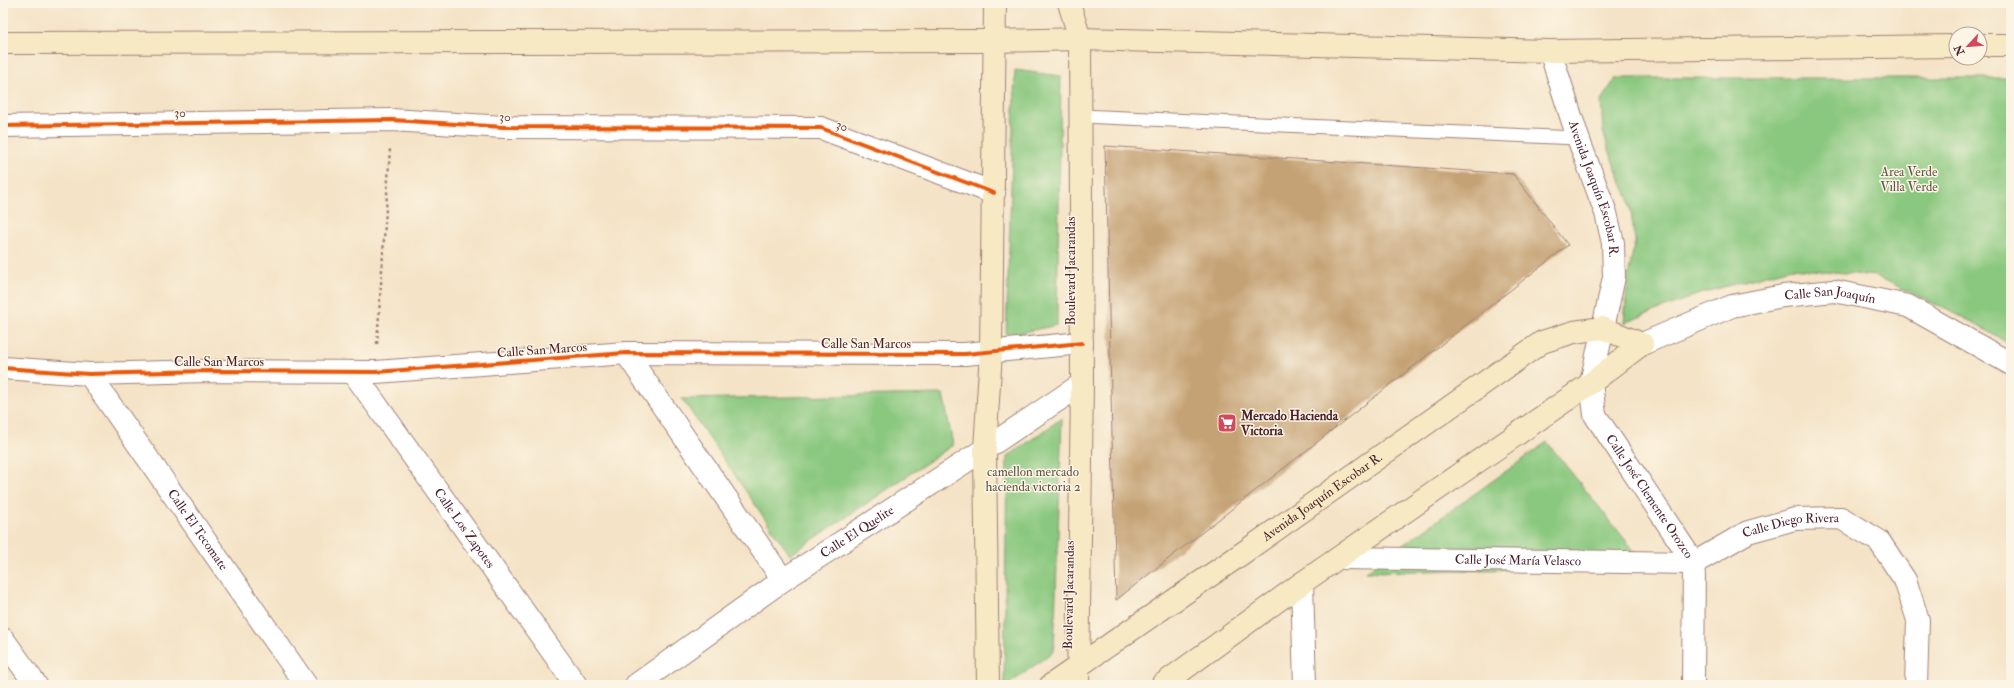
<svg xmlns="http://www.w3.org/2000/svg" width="2014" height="688" viewBox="0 0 2014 688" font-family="'IM FELL Double Pica',serif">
	<rect width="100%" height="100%" fill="#fcf5e5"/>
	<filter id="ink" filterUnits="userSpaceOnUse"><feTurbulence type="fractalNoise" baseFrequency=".025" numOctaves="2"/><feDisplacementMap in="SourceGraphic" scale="8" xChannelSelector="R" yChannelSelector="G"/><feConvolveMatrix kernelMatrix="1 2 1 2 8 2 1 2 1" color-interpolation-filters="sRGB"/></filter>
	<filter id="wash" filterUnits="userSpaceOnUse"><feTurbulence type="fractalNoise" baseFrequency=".012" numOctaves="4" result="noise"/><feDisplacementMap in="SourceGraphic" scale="16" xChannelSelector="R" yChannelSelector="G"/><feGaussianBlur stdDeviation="0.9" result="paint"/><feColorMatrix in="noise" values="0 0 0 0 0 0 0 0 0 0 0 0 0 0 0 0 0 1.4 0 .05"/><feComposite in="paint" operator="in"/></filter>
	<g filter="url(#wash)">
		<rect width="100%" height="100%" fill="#f4e3c6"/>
		<!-- green -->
		<g fill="#8ac87f" stroke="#6a7455">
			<polygon points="1015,70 1061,76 1057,325 1006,336"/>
			<polygon points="1616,78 2011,78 2011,345 1964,318 1876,276 1791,268 1702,293 1624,323 1628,278 1635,240 1629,199 1614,165 1603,132 1601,100"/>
			<polygon points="943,394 953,445 790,555 682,399"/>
			<polygon points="1062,418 1054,651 1008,685 1004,685 1007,457"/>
			<polygon points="1547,442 1647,567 1365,572"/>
		</g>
		<g id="blocks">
			<!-- building -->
			<polygon fill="#c5a275" points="1105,146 1513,174 1568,245 1116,600"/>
		</g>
	</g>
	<g filter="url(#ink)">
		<use href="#blocks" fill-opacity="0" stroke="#9f8178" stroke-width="1"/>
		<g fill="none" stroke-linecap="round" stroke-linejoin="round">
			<defs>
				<polyline id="lane" points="1081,116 1578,138"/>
				<g id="street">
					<path id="s1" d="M1550,51L1578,138L1606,213L1613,243L1614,277L1591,383L1595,415L1694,563L1693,685"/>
					<polyline points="3,126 392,120 504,127 821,128 994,193"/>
					<path id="s2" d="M1642,344L1732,306L1783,296L1834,291L1908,306L2011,364"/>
					<polyline points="626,353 783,580"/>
					<polyline points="3,368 89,374 207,371 376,372 626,353 965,354 1082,343"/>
					<path id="s3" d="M353,372L576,685"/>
					<path id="s4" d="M89,374L306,685"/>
					<path id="s5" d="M1341,558L1694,563L1748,532L1795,519L1841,518L1879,541L1905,580L1918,620L1916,685"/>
					<polyline points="1302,583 1305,685"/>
					<polyline points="3,639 36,685"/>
					<path id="s6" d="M636,685L783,580L985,449L1082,384"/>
				</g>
				<g id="secondary">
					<polyline points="1069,3 1080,39 1082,384 1078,685"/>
					<polyline points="3,43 996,41 1080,39 1550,51 1956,46"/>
					<polyline points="1980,45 2011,45"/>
					<polyline points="988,685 985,449 991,352 995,3"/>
					<path id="s7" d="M1051,685L1240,555L1542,342L1574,332L1602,328L1642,344"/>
					<polyline points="1162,685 1302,583 1591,383 1642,344"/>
				</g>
			</defs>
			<!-- lane casing -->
			<use href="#lane" stroke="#9f8178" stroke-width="15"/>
			<!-- street casing -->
			<use href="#street" stroke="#9f8178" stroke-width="24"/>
			<!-- secondary casing -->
			<use href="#secondary" stroke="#9f8178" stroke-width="24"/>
			<!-- path -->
			<polyline stroke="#9f8178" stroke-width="2.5" stroke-dasharray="3 3" stroke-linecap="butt" points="377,344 390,149"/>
			<!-- lane -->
			<use href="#lane" stroke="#fff" stroke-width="13"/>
			<!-- street -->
			<use href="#street" stroke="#fff" stroke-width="22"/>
			<!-- secondary -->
			<use href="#secondary" stroke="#f6e9c3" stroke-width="22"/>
			<defs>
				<g id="cycleway">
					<polyline points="3,126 392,120 504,127 821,128 994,193"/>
					<polyline points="3,368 89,374 207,371 376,372 626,353 965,354 1082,343"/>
				</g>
			</defs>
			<!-- cycleway casing -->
			<use href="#cycleway" stroke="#fcf5e5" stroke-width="6"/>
			<!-- cycleway -->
			<use href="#cycleway" stroke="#e8590c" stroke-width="4"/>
		</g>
	</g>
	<!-- icons -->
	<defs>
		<symbol id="supermarket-square" viewBox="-11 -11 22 22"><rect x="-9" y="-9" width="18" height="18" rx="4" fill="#d1495b" stroke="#fcf5e5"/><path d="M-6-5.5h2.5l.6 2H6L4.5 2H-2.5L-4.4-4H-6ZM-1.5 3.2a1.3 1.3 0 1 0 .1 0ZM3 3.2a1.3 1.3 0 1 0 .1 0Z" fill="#fff"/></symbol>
	</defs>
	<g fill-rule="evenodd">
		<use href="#supermarket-square" x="1216" y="412" width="22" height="22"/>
	</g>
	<g text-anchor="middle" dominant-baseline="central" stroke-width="3" stroke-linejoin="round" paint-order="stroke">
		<!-- street labels -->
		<g font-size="13" fill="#4a1f2b" stroke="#fcf5e5">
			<text transform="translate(180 113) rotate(-1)">30</text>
			<text transform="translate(505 117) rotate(2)">30</text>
			<text transform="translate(842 126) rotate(20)">30</text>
			<text stroke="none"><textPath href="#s1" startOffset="145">Avenida Joaquín Escobar R.</textPath></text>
			<text transform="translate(1071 271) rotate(-90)">Boulevard Jacarandas</text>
			<text stroke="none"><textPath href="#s2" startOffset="197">Calle San Joaquín</textPath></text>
			<text x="866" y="344">Calle San Marcos</text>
			<text transform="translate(542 350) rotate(-4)">Calle San Marcos</text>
			<text x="219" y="362">Calle San Marcos</text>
			<text stroke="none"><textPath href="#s1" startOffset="475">Calle José Clemente Orozco</textPath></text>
			<text stroke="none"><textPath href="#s7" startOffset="330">Avenida Joaquín Escobar R.</textPath></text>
			<text stroke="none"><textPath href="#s3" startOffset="192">Calle Los Zapotes</textPath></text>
			<text stroke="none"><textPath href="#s5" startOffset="459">Calle Diego Rivera</textPath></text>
			<text stroke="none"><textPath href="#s4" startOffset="190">Calle El Tecomate</textPath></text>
			<text stroke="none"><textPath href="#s6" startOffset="269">Calle El Quelite</textPath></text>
			<text stroke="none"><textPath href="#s5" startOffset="177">Calle José María Velasco</textPath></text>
			<text transform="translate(1069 595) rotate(-89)">Boulevard Jacarandas</text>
		</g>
		<!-- park labels -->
		<g font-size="13" fill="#5d5244" stroke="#fcf5e5">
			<text x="1909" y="172">Area Verde<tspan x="1909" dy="15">Villa Verde</tspan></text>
			<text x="1033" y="472">camellon mercado<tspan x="1033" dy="15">hacienda victoria 2</tspan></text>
		</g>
		<!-- poi labels -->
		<g font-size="13" font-weight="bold" fill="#4a1f2b" stroke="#fcf5e5" text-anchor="start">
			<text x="1241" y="416">Mercado Hacienda<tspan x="1241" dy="15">Victoria</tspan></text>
		</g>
	</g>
	<!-- margin -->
	<rect width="2014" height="688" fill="none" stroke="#fcf5e5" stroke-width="16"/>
	<!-- north arrow -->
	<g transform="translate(1968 46) rotate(244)"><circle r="19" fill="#fcf5e5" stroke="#b59f9b"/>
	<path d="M0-3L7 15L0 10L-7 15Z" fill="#d1495b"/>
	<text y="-6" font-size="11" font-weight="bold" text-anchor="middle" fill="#4a1f2b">N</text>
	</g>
</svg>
